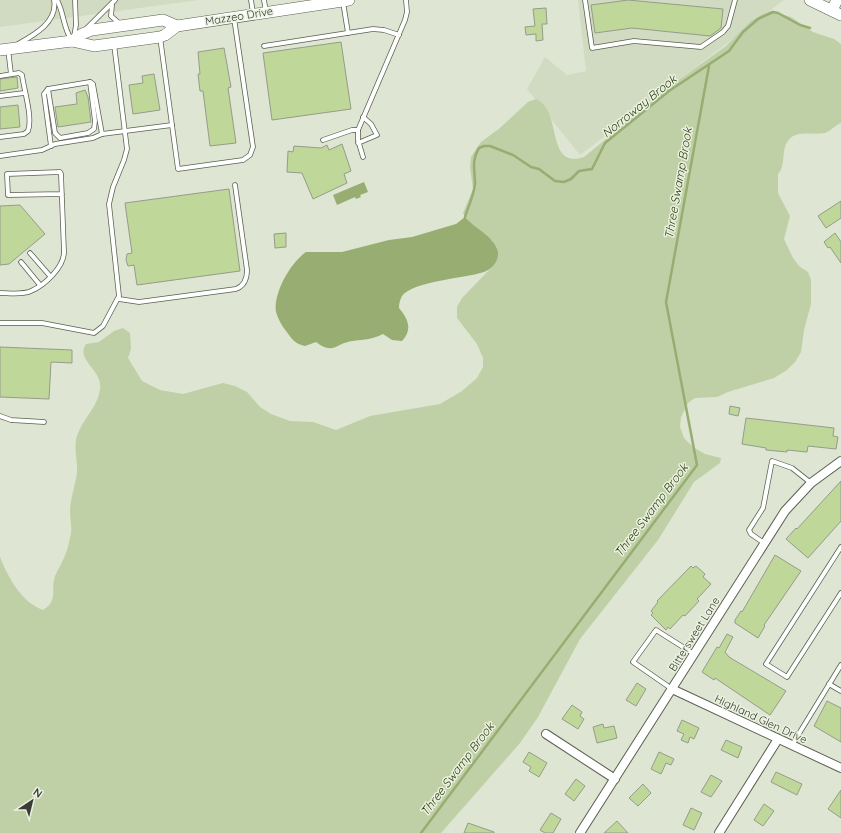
<svg xmlns="http://www.w3.org/2000/svg" width="841" height="833" viewBox="0 0 841 833" font-family="Quicksand,sans-serif">
	<rect width="100%" height="100%" fill="#dee5d2"/>
	<!-- built -->
	<g fill="#d1dbc2">
		<polygon points="0,0 199,0 0,27"/>
		<polygon points="578,0 784,0 580,155 527,89 545,57 567,75 586,71"/>
	</g>
	<!-- green -->
	<path fill="#bfd0a6" d="M771,11L791,17L813,32L834,39L841,44V123C835,125 831,131 825,133C811,136 791,127 785,147C782,157 785,166 778,174V193L790,216L784,239L793,258L800,267L808,272L811,280V304L808,315L804,330L801,352L795,362L787,370L774,378L728,392L717,397L695,398L688,403L681,417L680,427L684,438L693,447L705,454L721,458L720,463L694,482L658,540L580,639L538,717L520,743L441,833H0V557C8,577 21,602 43,610C59,600 50,591 55,576C57,571 60,567 62,562C67,553 69,543 71,533C72,526 70,519 70,512C70,500 75,486 77,473C78,462 74,451 76,440C80,421 98,408 100,389C103,370 75,360 86,344L99,342L114,331L123,328L130,333L131,349L128,358L142,381L160,390L183,394L223,383L235,386L247,392L260,407L271,414L290,421L313,422L336,430L370,416L440,404L462,391L477,378L483,367V358L477,344L457,318V307L462,298L492,267L493,241L469,222L463,213L473,189L470,167L471,157L476,149L481,142L500,128L528,102L536,99C563,110 545,170 584,157L672,85L726,46L751,21L761,15Z"/>
	<!-- water -->
	<g fill="#97ad71">
		<polygon points="364,182 368,192 360,195 361,197 356,199 355,197 337,205 333,195"/>
		<path d="M465,217C475,229 491,234 497,249C501,258 493,269 484,272C466,278 413,281 402,296C400,300 399,303 399,308C408,319 413,329 402,341L392,340L383,334C371,340 366,339 353,341C337,342 334,356 316,342L305,346C295,344 292,339 286,331C282,326 278,319 276,312C273,293 291,262 306,252H342L389,240L412,237L456,224Z"/>
	</g>
	<g fill="none" stroke-linecap="round" stroke-linejoin="round">
		<!-- stream -->
		<g stroke="#97ad71" stroke-width="2.5">
			<path d="M465,217C468,207 474,195 475,184C475,170 471,161 479,148L484,146H490L513,155L531,167L539,169L555,181L564,182L571,179L579,171L592,169L605,143L669,91L729,51L743,32L758,19L773,12L778,13L800,25L810,28"/>
			<polyline points="421,833 697,465 666,302 709,66"/>
		</g>
	</g>
	<!-- building -->
	<g fill="#c0d79a" stroke="#959c8b">
		<polygon points="628,0 723,9 721,28 710,36 632,28 595,33 591,5"/>
		<polygon points="546,8 547,24 542,24 543,40 536,41 536,34 526,35 525,27 535,26 533,9"/>
		<polygon points="341,42 351,109 272,120 263,53"/>
		<polygon points="224,48 231,87 228,88 236,143 210,146 203,91 200,91 198,74 200,74 198,52"/>
		<polygon points="154,74 160,110 133,114 129,85 143,83 142,76"/>
		<polygon points="17,77 18,88 0,91 0,79"/>
		<polygon points="85,90 88,97 91,122 58,127 55,107 77,104 76,93"/>
		<polygon points="18,105 20,127 0,129 0,107"/>
		<polygon points="342,144 351,171 344,174 347,183 313,199 302,173 287,172 288,151 293,152 294,146 321,148 327,145 329,150"/>
		<polygon points="229,189 240,271 137,285 134,265 128,266 126,260 127,254 132,253 125,203"/>
		<polygon points="841,201 841,218 826,228 818,216"/>
		<polygon points="20,205 45,234 9,264 0,265 0,206"/>
		<polygon points="286,233 286,247 275,248 274,234"/>
		<polygon points="835,233 841,242 841,263 830,247 828,248 824,242"/>
		<polygon points="0,347 72,350 72,363 51,362 49,399 0,397"/>
		<polygon points="730,406 740,408 738,416 729,414"/>
		<polygon points="746,418 834,428 833,436 838,437 836,449 808,446 807,452 787,450 787,452 766,450 766,448 742,444"/>
		<polygon points="841,481 841,521 808,558 786,539 796,528 797,529"/>
		<polygon points="775,555 801,571 764,625 765,626 758,638 735,623 735,620 741,611 742,612"/>
		<polygon points="691,566 693,568 696,566 705,574 703,577 711,584 697,599 699,601 685,616 683,615 670,629 668,627 666,630 651,615 653,613 651,611 658,602 657,601"/>
		<polygon points="727,634 733,637 725,652 729,657 786,691 770,715 715,678 714,680 702,672 717,647 719,648"/>
		<polygon points="637,683 646,689 636,706 626,700"/>
		<polygon points="827,701 841,708 841,742 814,726"/>
		<polygon points="572,705 582,712 580,716 584,719 578,729 562,719"/>
		<polygon points="682,720 699,728 694,739 690,737 688,743 681,740 684,734 677,731"/>
		<polygon points="603,724 604,728 614,726 617,738 597,743 593,727"/>
		<polygon points="726,740 742,747 738,758 721,750"/>
		<polygon points="529,752 547,763 539,777 529,771 531,767 523,762"/>
		<polygon points="659,752 674,759 671,765 666,763 661,774 651,769"/>
		<polygon points="776,772 802,784 797,795 771,782"/>
		<polygon points="711,775 722,781 711,797 701,792"/>
		<polygon points="576,779 585,786 574,801 565,794"/>
		<polygon points="643,784 651,793 638,806 629,798"/>
		<polygon points="841,790 841,818 828,809"/>
		<polygon points="764,804 774,811 763,826 754,820"/>
		<polygon points="691,808 702,813 694,830 683,825"/>
		<polygon points="551,813 561,819 553,833 545,833 540,830"/>
		<polygon points="617,821 628,833 604,833"/>
		<polygon points="468,823 494,832 494,833 464,833"/>
	</g>
	<g fill="none" stroke-linecap="round" stroke-linejoin="round">
		<defs>
			<g id="service">
				<path d="M57,0C64,13 63,27 71,39"/>
				<polyline points="251,0 253,13"/>
				<polyline points="264,0 266,12"/>
				<polyline points="585,0 592,48 634,41 701,47 723,32 728,26 735,0"/>
				<polyline points="343,2 348,33"/>
				<polyline points="112,5 111,16 119,23"/>
				<polyline points="87,28 115,0"/>
				<polyline points="74,37 76,25 75,0"/>
				<polyline points="160,37 178,169 243,160 250,155 253,147 234,18"/>
				<path d="M18,44C34,35 58,22 54,0"/>
				<polyline points="264,46 373,29 384,30 399,35"/>
				<polyline points="8,49 11,74"/>
				<path d="M0,76L19,73L22,75C24,90 33,118 28,131L24,134L0,137"/>
				<polyline points="48,89 55,133 60,138 88,133 94,129 95,121 90,82"/>
				<polyline points="0,96 24,93"/>
				<polyline points="323,140 352,130 358,130"/>
				<polyline points="358,143 377,135 371,124 363,117"/>
				<polyline points="51,146 44,94 48,89 90,82 93,84 102,134"/>
				<polyline points="0,156 42,150 55,144 93,138 102,134 172,125"/>
				<polyline points="363,157 358,140 358,130 405,20 407,12 406,0"/>
				<polyline points="30,253 50,276"/>
				<polyline points="21,262 40,285"/>
				<path d="M0,293C9,293 23,295 31,291C45,285 64,267 64,252L61,174L60,172L7,174L8,195L62,194"/>
				<path d="M119,299L139,302L236,289C244,286 247,279 247,270L235,185"/>
				<polyline points="0,323 42,323 94,333 103,326 119,296 109,204 113,187 124,160 127,149 114,44"/>
				<polyline points="0,416 11,420 44,422"/>
				<polyline points="764,543 751,534 749,530 763,508 772,461 792,468 811,483"/>
				<polyline points="841,547 766,664 787,677 841,593"/>
				<polyline points="829,684 841,691"/>
				<polyline points="672,689 633,662 656,630 694,654"/>
				<polyline points="792,745 841,665"/>
			</g>
			<g id="minor">
				<polyline points="672,689 841,768"/>
				<polyline points="546,734 615,779"/>
				<polyline points="580,833 785,511 811,483 841,461"/>
				<polyline points="719,833 778,739"/>
			</g>
			<g id="secondary">
				<polyline points="810,0 841,15"/>
				<polyline points="832,10 837,0"/>
				<polyline points="72,41 82,34 92,30 163,20 177,26"/>
				<polyline points="0,50 72,41 94,46 160,37 165,35 177,26 349,0"/>
			</g>
		</defs>
		<!-- service casing -->
		<use href="#service" stroke="#5a6050" stroke-width="5.5"/>
		<!-- minor casing -->
		<use href="#minor" stroke="#5a6050" stroke-width="10"/>
		<!-- secondary casing -->
		<use href="#secondary" stroke="#5a6050" stroke-width="12"/>
		<!-- service -->
		<use href="#service" stroke="#fff" stroke-width="4"/>
		<!-- minor -->
		<use href="#minor" stroke="#fff" stroke-width="8"/>
		<!-- secondary -->
		<use href="#secondary" stroke="#fff" stroke-width="11"/>
	</g>
	<g text-anchor="middle" dominant-baseline="central" stroke-width="3" stroke-linejoin="round" paint-order="stroke">
		<!-- street labels -->
		<g font-size="11" fill="#393c35" stroke="#ebf2e0">
			<text transform="translate(239 16) rotate(-9)">Mazzeo Drive</text>
			<text transform="translate(694 634) rotate(-58)">Bittersweet Lane</text>
			<text transform="translate(761 719) rotate(25)">Highland Glen Drive</text>
		</g>
		<!-- water labels -->
		<g font-size="12" font-style="italic" fill="#2f3e11" stroke="#ebf2e0">
			<text transform="translate(639 106) rotate(-39)">Norroway Brook</text>
			<text transform="translate(678 183) rotate(-80)">Three Swamp Brook</text>
			<text transform="translate(651 510) rotate(-53)">Three Swamp Brook</text>
			<text transform="translate(457 769) rotate(-53)">Three Swamp Brook</text>
		</g>
	</g>
	<!-- north arrow -->
	<g transform="translate(32 801) rotate(35)" stroke="#ebf2e0" stroke-width="3" paint-order="stroke">
	<path d="M0-3L7 15L0 10L-7 15Z" fill="#393c35"/>
	<text y="-6" font-size="11" font-weight="bold" text-anchor="middle" fill="#393c35">N</text>
	</g>
</svg>
